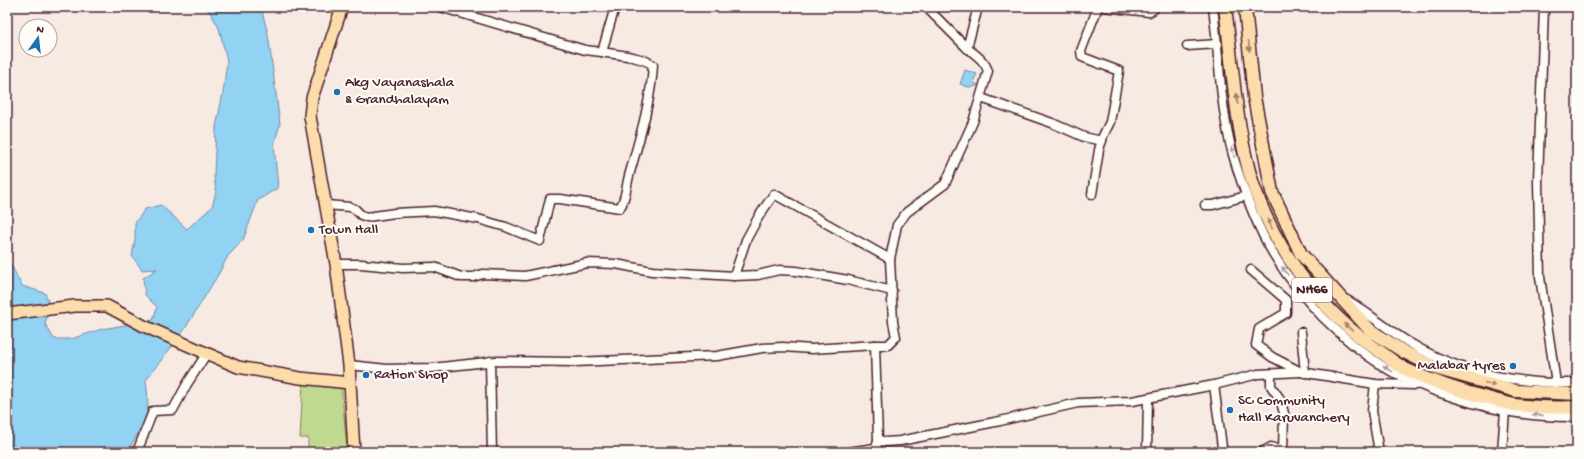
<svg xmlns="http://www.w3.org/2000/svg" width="1584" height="459" viewBox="0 0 1584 459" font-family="'Gochi Hand',sans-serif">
	<rect width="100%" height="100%" fill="#f6eae3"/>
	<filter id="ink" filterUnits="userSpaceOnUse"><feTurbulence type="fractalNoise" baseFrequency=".025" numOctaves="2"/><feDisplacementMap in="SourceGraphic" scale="8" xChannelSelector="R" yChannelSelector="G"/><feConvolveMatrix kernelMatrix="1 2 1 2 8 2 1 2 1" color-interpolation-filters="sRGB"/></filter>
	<g filter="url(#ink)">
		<!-- green -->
		<polygon fill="#c0d990" stroke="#857c5e" points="303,383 341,384 347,449 308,449 308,438 300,438"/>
		<!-- water -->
		<g fill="#92d2f3" stroke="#758aa3">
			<path d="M204,7H261L268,34L280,124L274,145L278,188L258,200L243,240L228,256L218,275L183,332L146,380C148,396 150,412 142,427C137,435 132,443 128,452H7V257L22,286L45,293L50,307L45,324L54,339H71L102,329L153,320L157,307L145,295L143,278L157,269L142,270L132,256L135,240V223L145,209L161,205L187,229L212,207L216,192L214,175L216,127L223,93L227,61L219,28L210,12Z"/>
			<path d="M965,70L977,74L973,82L978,85C972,89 967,87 960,84Z"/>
		</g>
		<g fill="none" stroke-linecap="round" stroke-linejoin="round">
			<defs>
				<g id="minor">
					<polyline points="440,7 585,50 602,52 615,7"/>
					<polyline points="926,7 967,48"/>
					<polyline points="1104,7 1149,12 1154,9 1155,7"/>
					<path d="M1213,7C1219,55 1220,108 1233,155C1243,189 1255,224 1274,255C1301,300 1341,339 1384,367C1399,377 1417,384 1435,391C1482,408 1526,418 1577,417"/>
					<polyline points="1544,7 1538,181 1540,277 1556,383"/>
					<polyline points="1187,46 1218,44"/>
					<polyline points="981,98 1052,123 1084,137 1102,141"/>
					<polyline points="1092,194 1099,150 1103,136 1110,122 1119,71 1082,57 1081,51 1098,7"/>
					<path d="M326,205L350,207L355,209L361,215L367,217L395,213L434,211L478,219L506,227L540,241L550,199H560L620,208C626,198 626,187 629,176C639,140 651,102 653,65C641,56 617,55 602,52"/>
					<polyline points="1205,205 1213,205 1246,196"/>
					<polyline points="336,264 361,264 403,268 434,267 461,277 473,277 483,274 525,276 587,263 616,264 652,271 734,276 758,275 779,270 796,271 848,280 892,291"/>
					<polyline points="1251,270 1286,300 1286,313 1259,329 1256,345 1272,357 1301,372 1375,384 1416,385"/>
					<polyline points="734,276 746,240 759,216 774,194 890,259"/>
					<path d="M1347,300C1368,313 1387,329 1408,342C1458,373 1518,384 1577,383"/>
					<polyline points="1301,332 1305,373"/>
					<polyline points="490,361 492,452"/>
					<polyline points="349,365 387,369 432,368 496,361 575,362 717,356 762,348 783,347 812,349 875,345"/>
					<polyline points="1375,384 1372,411 1378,446 1376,452"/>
					<polyline points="1214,385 1222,447 1221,452"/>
					<polyline points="878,440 886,442 900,441 1000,421 1078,403 1132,401 1214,385 1258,374 1301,372"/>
					<polyline points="137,452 153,411 173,410 187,384 207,353"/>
					<polyline points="847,452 876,448"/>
					<path d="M875,452L878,440L875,345H888L896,337L893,322L890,259L897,225L907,212L945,184L973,122L988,71C985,61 976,55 967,48L978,7"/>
					<polyline points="1147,452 1148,398"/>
					<polyline points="1262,452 1271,447 1283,451 1284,413 1280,399 1271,386 1271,374"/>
					<polyline points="1502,452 1505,411"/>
				</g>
				<g id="major">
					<polyline points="342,7 312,98 310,116 336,264 349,365 354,452"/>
					<polyline points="7,314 75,306 107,306 144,326 238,367 300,378 350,383"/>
				</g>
				<g id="highway">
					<path d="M1225,7C1232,61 1235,118 1249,171C1270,245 1319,311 1382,353C1390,359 1399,366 1407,370C1433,382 1460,391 1487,398C1496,400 1505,403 1514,405C1535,407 1556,408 1577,407"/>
					<polyline points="1245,7 1254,97 1272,192 1301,254 1370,330 1404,352 1438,369 1516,391 1577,394"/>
				</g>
			</defs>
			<!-- minor casing -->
			<use href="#minor" stroke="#4a1f2b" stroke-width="11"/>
			<!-- major casing -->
			<use href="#major" stroke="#4a1f2b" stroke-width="14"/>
			<!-- highway casing -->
			<use href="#highway" stroke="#4a1f2b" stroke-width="15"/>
			<!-- minor -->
			<use href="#minor" stroke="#fdfcf7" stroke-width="8"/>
			<!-- major -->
			<use href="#major" stroke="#fddcac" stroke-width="11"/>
			<!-- highway -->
			<use href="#highway" stroke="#fddcac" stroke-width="12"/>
		</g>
		<!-- one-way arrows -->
		<defs><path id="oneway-solid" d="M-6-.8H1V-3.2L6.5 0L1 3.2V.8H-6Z"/></defs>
		<g fill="#a47e6c">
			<use href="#oneway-solid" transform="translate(1249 46) rotate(85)"/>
			<use href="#oneway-solid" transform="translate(1237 99) rotate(-98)"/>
			<use href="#oneway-solid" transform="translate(1270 224) rotate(-115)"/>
			<use href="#oneway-solid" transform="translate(1348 327) rotate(-139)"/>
			<use href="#oneway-solid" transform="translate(1490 384) rotate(15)"/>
		</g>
		<g fill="#ac999b">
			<use href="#oneway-solid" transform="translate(1233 152) rotate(-104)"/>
			<use href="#oneway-solid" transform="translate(1285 271) rotate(-125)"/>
			<use href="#oneway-solid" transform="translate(1388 369) rotate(-151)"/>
			<use href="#oneway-solid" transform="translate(1538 415) rotate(-175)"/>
		</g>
	</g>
	<!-- markers -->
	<g fill="#1f6fb2" stroke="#fdfcf7" stroke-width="1.5">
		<circle cx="337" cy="92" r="4"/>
		<circle cx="311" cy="230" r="4"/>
		<circle cx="1513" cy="366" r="4"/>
		<circle cx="366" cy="375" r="4"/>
		<circle cx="1230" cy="410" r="4"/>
	</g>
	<g text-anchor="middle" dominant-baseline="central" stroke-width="4" stroke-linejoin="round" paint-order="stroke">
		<!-- shield labels -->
		<rect fill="#fdfcf7" stroke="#806168" stroke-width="1" x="1292" y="278" width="40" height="24" rx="3"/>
		<g font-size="14" font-weight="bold" fill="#4a1f2b">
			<text x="1312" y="290">NH66</text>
		</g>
		<!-- poi labels -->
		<g font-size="15" fill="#4a1f2b" stroke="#fdfcf7" text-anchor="start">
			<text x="345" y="83">Akg Vayanashala<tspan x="345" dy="17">&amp; Grandhalayam</tspan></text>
			<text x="319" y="230">Town Hall</text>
			<text x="1505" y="366" text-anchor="end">Malabar tyres</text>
			<text x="374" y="375">Ration Shop</text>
			<text x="1238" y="401">SC Community<tspan x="1238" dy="17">Hall Karuvanchery</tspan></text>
		</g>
	</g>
	<!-- margin -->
	<rect width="1584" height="459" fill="none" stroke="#fdfcf7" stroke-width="24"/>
	<rect x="12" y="12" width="1560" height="435" fill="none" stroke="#4a1f2b" stroke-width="1.5" filter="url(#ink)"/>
	<!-- north arrow -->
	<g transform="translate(38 38) rotate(15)"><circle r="19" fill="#fdfcf7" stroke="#b5a4a5"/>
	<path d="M0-3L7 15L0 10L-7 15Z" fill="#1f6fb2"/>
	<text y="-6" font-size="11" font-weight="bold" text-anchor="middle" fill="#4a1f2b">N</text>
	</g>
</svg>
